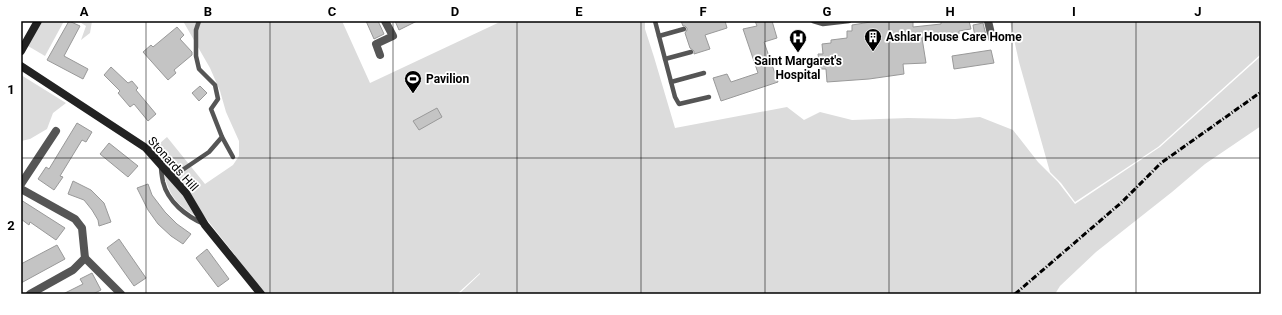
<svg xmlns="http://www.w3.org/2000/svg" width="1282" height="315" viewBox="0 0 1282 315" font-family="Roboto,sans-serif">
	<rect width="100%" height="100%" fill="#fff"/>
	<!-- green -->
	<g fill="#dcdcdc">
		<polygon points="42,21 64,21 45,56 28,46"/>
		<polygon points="78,21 92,21 90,33 81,40 86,26"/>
		<polygon points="183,21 342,21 370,83 502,21 645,21 645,29 654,57 675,128 787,107 804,120 820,112 852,120 908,118 955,119 980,117 1013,130 1038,162 1058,182 1075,204 1160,147 1261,56 1261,126 1205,164 1172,192 1096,252 1060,286 1055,294 459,294 480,274 480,273 457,294 262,294 234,256 235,255 152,150 167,137 205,184 233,165 239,156 239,141 226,112 220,91 210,68"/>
		<polygon points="1010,21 1261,21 1261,54 1158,147 1075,202 1061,183 1050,172 1019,62"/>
		<polygon points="21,75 66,103 53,113 47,129 30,139 21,141"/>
		<path d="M163,170L183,194L197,217C175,204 169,195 163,170Z"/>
	</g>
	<!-- building -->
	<g fill="#c4c4c4" stroke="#999">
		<polygon points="69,21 80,26 64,56 88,69 83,79 47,60"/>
		<polygon points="366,21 378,21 384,34 374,39"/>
		<polygon points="395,21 417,21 399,30"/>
		<polygon points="681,21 725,21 727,28 705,35 710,49 694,54 694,51 690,48 685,33 687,30 687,28 685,26 683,26"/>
		<polygon points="755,21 772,21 777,38 764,42 778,82 721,101 713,78 727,74 731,82 758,73 743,29 757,26"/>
		<polygon points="877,21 913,21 913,27 941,24 941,21 969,21 971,29 959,31 959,34 950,35 951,39 943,40 943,35 922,38 926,63 903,64 904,74 869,79 827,82 826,69 820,69 818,54 823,54 822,44 831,43 831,40 847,38 847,31 852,31 852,25"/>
		<polygon points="983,23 986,35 975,37 973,25"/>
		<polygon points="177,27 184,35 180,39 192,52 192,55 174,70 176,73 168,80 143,52 151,45 153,47"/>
		<polygon points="991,50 994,63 954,69 952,56"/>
		<polygon points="111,67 128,83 132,81 138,88 136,90 156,114 148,121 134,104 130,107 118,93 120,91 104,75"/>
		<polygon points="200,86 207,93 199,101 192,93"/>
		<polygon points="437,108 442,117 419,130 413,121"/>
		<polygon points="77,123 92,132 86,142 82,140 60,176 63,177 54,190 38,179 46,167 49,169"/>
		<polygon points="109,143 138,166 128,177 100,154"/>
		<polygon points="73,181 91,190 104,203 111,222 99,226 98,220 92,210 84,200 68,194"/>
		<polygon points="148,184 152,195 165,212 177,224 191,234 183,244 171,236 158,224 148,210 137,188"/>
		<polygon points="21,200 65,228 56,240 30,222 29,225 21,219"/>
		<polygon points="119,239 146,278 134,286 107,248"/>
		<polygon points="57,245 65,259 21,283 21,264"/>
		<polygon points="207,249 229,279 218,287 196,258"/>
		<polygon points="92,273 101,290 93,294 63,294 83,284 80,279"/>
	</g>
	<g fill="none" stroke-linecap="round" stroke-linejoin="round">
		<!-- lane -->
		<g stroke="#555" stroke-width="4.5">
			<polyline points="655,21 675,97 679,104 709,97"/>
			<polyline points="813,21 823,24 849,21"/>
			<polyline points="659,36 684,29"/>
			<polyline points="665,59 691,52"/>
			<polyline points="671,82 704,73"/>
			<polyline points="222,137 233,157"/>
			<path d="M161,166C161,171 162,177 163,182C168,202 186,216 204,224"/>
			<polyline points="172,177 209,152 222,137 211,109 218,99 215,85 199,69 196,56 196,30 199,21"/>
		</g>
		<!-- street -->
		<g stroke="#555" stroke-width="8">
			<polyline points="988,21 992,38"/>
			<polyline points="380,55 376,44 393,36 385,21"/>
			<polyline points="21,184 56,131"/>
			<polyline points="21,189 75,219 82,228 85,258 73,270 30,294"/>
			<polyline points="85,258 121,294"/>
		</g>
		<!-- secondary -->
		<g stroke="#222" stroke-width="8">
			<polyline points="21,51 38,21"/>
			<polyline points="21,66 146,148 186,193 205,225 261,294"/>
		</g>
		<!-- rail -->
		<polyline stroke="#000" stroke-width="3" stroke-dasharray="6 2 1 2" stroke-linecap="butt" points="1015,294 1122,202 1161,163 1261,92"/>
	</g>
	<!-- grid -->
	<path fill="none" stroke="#000" stroke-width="1" stroke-opacity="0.55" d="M146,21V294M270,21V294M393,21V294M517,21V294M641,21V294M765,21V294M889,21V294M1012,21V294M1136,21V294M21,158H1261"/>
	<!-- icons -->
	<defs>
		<symbol id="building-pin" viewBox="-11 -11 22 30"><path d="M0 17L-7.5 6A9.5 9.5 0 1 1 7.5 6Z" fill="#000" stroke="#fff"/><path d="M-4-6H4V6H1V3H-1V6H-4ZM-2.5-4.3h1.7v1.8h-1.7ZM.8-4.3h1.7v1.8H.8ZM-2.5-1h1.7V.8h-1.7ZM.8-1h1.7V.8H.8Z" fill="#fff"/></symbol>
		<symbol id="hospital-pin" viewBox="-11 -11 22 30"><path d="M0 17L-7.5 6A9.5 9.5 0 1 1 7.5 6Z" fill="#000" stroke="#fff"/><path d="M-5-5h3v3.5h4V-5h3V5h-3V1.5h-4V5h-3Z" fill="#fff"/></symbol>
		<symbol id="stadium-pin" viewBox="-11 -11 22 30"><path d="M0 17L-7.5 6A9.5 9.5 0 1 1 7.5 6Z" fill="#000" stroke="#fff"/><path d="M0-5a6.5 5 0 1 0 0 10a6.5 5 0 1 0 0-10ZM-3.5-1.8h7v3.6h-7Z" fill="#fff"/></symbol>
	</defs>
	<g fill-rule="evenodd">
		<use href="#building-pin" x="863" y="27" width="20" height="27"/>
		<use href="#hospital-pin" x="788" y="28" width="20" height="27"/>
		<use href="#stadium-pin" x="403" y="69" width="20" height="27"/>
	</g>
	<g text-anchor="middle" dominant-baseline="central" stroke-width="3.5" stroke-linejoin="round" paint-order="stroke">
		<!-- poi labels -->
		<g font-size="12" font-weight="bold" fill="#000" stroke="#fff" text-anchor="start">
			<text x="886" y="37">Ashlar House Care Home</text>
			<text x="798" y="61" text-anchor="middle">Saint Margaret's<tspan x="798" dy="14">Hospital</tspan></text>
			<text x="426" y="79">Pavilion</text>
		</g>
		<!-- street labels -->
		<g font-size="12" fill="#000" stroke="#fff">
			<text transform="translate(173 164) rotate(48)">Stonards Hill</text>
		</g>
	</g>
	<!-- border -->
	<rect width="1282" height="315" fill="none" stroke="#ffffff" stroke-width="44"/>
	<rect x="22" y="22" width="1238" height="271" fill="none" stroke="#000" stroke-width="1.5"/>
	<g font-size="13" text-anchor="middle" font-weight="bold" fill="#000">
		<text x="84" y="16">A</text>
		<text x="208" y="16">B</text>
		<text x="332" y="16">C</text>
		<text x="455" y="16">D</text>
		<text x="579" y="16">E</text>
		<text x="703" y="16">F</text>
		<text x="827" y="16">G</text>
		<text x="950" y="16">H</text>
		<text x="1074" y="16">I</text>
		<text x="1198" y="16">J</text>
		<text x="11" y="94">1</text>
		<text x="11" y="230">2</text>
	</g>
</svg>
